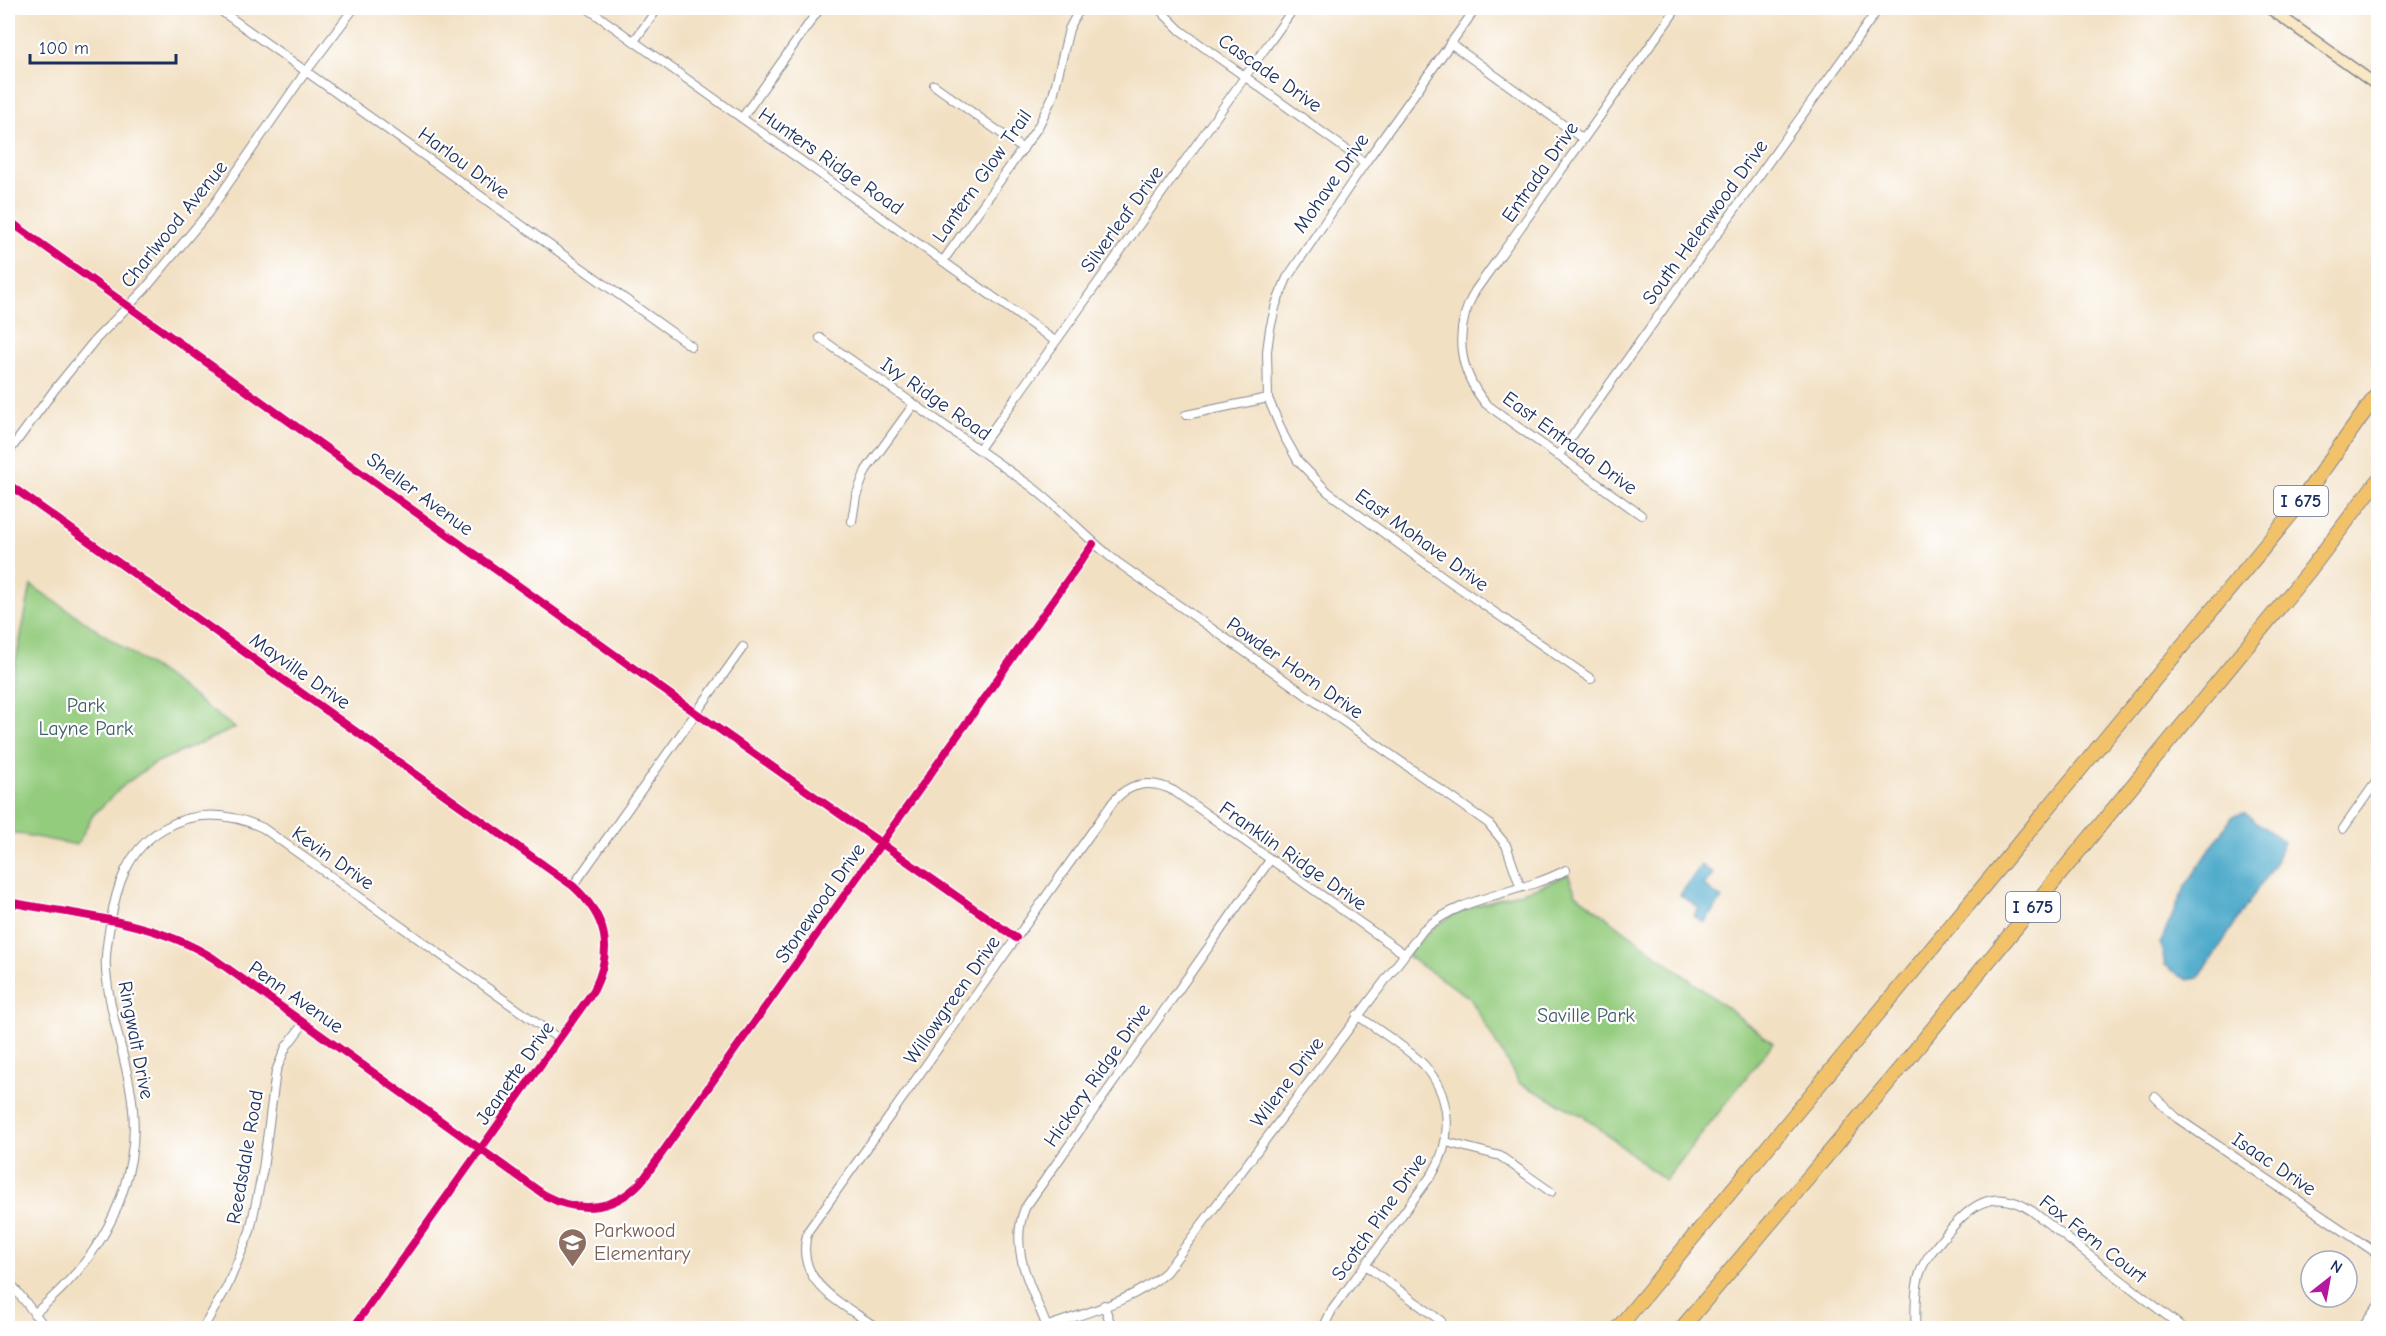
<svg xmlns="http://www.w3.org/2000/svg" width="2386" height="1336" viewBox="0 0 2386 1336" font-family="'Comic Neue',sans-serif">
	<rect width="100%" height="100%" fill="#fff"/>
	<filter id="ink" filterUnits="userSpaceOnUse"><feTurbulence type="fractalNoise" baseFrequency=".0167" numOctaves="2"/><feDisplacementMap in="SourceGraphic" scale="12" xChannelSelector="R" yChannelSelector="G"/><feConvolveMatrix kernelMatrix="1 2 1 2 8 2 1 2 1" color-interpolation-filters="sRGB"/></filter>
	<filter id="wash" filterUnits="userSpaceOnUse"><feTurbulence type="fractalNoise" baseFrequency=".008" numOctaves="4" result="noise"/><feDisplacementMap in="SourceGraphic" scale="24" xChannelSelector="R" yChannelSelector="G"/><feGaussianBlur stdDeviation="1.35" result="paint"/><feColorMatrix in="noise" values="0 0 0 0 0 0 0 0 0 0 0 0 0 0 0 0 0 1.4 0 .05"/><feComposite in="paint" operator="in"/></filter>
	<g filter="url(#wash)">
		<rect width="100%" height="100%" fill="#f2e0c3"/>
		<!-- green -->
		<g fill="#94cc7e" stroke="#587e6e" stroke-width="1.5">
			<polygon points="31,585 161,673 235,728 153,764 124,785 93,815 77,845 8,832 8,690 11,686"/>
			<path d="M1568,874L1576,894L1773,1043L1665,1181L1585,1117L1519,1083L1470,998L1407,956C1451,895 1508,905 1568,874Z"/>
		</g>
		<!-- water -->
		<g fill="#4aa8c9" stroke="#326c94" stroke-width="1.5">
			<polygon points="2244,813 2284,842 2276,861 2199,978 2186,980 2165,965 2160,943 2186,885 2233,816"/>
			<polygon points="1701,865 1713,874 1704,886 1722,899 1704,923 1694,916 1699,908 1680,895"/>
		</g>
	</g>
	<g filter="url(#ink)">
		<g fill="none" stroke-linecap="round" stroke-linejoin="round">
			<defs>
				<g id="minor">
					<polyline points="217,8 691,346"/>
					<polyline points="587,8 1055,341"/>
					<polyline points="1158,8 1180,30 1365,163"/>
					<polyline points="1476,8 1365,163 1287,278 1276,304 1270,329 1267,351 1268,398 1284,436 1298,461 1328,492 1445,578 1591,679"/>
					<polyline points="634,41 658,8"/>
					<polyline points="1450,43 1583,139"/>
					<polyline points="934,85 1023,149"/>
					<polyline points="742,118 820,8"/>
					<polyline points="8,220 696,713 1016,938"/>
					<polyline points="943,261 1038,127 1053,96 1069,29 1080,8"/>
					<path d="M820,338L1032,487C1062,510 1087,539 1117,562L1488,823L1506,845L1520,886"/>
					<polyline points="1186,415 1268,398"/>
					<polyline points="979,449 1294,8"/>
					<polyline points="8,453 55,389 95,340 145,289 208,213 302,77 354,8"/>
					<polyline points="1558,456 1879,8"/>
					<path d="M8,484L573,886C607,917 614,949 594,990L353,1328"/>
					<path d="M1641,515L1486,404C1458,370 1453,330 1475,291L1677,8"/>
					<polyline points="852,521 856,496 866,470 914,404"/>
					<polyline points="2343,829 2378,779"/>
					<polyline points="573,886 743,647"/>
					<path d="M8,902C76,915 153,920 213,958L546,1196C582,1215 618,1210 645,1177L1093,544"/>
					<polyline points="2155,1097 2177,1118 2378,1254"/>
					<polyline points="1446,1142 1500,1156 1551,1192"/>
					<polyline points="1365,1265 1441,1321"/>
					<polyline points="8,1280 46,1328"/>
					<polyline points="1104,1305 1112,1328"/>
					<path d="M34,1314C85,1271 119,1225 131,1159C143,1094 114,1042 107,980C104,961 107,944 110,925C116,887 127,850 163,829C195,810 230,813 263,828L559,1039"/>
					<path d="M1047,1327C1032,1288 1008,1250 1025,1208L1270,860"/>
					<polyline points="203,1328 227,1287 250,1231 263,1169 276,1071 286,1047 304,1023"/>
					<path d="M877,1328C842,1303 792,1282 808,1231L1113,802C1129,782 1152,779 1174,791L1403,953"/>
					<path d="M1043,1328C1083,1313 1133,1302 1166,1272L1423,930C1465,894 1519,895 1566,870"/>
					<path d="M1323,1328L1332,1310L1433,1173C1454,1138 1451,1095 1424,1065C1405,1046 1379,1031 1357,1015"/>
					<path d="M1915,1328C1916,1311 1914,1290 1920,1273C1924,1260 1934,1249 1943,1238C1968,1207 1992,1185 2032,1211L2183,1328"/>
					<polyline points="2362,1328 2378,1306"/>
				</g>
				<polyline id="secondary" points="2269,8 2378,86"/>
				<g id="motorway">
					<polyline points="1618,1328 2293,512 2378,393"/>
					<polyline points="1682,1328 1903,1065 2309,571 2378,480"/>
				</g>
			</defs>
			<!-- minor casing -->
			<use href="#minor" stroke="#868890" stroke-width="10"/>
			<!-- secondary casing -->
			<use href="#secondary" stroke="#868890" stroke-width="13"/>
			<!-- motorway casing -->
			<use href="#motorway" stroke="#868890" stroke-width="16"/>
			<!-- minor -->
			<use href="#minor" stroke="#fff" stroke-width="8"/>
			<!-- secondary -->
			<use href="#secondary" stroke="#fae7c3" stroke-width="10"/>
			<!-- motorway -->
			<use href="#motorway" stroke="#f2c26a" stroke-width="14"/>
			<defs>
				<g id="cycleway">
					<polyline points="8,220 696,713 1016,938"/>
					<path d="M8,484L573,886C607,917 614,949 594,990L353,1328"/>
					<path d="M8,902C76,915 153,920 213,958L546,1196C582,1215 618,1210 645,1177L1093,544"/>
				</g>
			</defs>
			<!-- cycleway casing -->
			<use href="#cycleway" stroke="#fff" stroke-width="11"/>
			<!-- cycleway -->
			<use href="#cycleway" stroke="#d6006c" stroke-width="8"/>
		</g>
	</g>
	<!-- icons -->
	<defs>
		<symbol id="school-pin" viewBox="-11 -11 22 30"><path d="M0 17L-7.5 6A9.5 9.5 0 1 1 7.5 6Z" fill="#8d6e63" stroke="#fff"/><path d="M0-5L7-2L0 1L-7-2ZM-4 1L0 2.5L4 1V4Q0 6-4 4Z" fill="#fff"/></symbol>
	</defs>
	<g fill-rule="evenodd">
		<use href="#school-pin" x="556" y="1226" width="33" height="45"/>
	</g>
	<g text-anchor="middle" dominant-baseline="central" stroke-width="4.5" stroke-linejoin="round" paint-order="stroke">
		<!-- shield labels -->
		<g fill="#fff" stroke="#5f6d8e" stroke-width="1.5">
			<rect x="2274" y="486" width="54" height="30" rx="4.5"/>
			<rect x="2006" y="892" width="54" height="30" rx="4.5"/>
		</g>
		<g font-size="18" font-weight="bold" fill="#1b2f5e">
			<text x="2301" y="501">I 675</text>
			<text x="2033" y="907">I 675</text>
		</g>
		<!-- street labels -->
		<g font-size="20" fill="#1b2f5e" stroke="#fff">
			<text transform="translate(1270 73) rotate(35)">Cascade Drive</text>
			<text transform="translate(831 161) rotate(35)">Hunters Ridge Road</text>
			<text transform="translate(464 163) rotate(36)">Harlou Drive</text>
			<text transform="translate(1540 172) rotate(-55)">Entrada Drive</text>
			<text transform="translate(982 176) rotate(-55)">Lantern Glow Trail</text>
			<text transform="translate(1331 183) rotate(-55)">Mohave Drive</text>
			<text transform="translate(1122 219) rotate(-54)">Silverleaf Drive</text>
			<text transform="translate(1705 222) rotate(-54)">South Helenwood Drive</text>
			<text transform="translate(174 224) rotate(-51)">Charlwood Avenue</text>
			<text transform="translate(936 399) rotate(35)">Ivy Ridge Road</text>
			<text transform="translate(1570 443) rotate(36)">East Entrada Drive</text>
			<text transform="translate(420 494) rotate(36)">Sheller Avenue</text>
			<text transform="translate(1422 540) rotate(36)">East Mohave Drive</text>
			<text transform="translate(1295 668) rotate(35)">Powder Horn Drive</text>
			<text transform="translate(300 671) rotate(35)">Mayville Drive</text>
			<text transform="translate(1293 856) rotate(35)">Franklin Ridge Drive</text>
			<text transform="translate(333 858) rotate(35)">Kevin Drive</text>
			<text transform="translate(820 903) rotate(-55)">Stonewood Drive</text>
			<text transform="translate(296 997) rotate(35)">Penn Avenue</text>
			<text transform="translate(952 1000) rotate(-55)">Willowgreen Drive</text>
			<text transform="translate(136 1040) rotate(79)">Ringwalt Drive</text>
			<text transform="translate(515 1073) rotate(-55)">Jeanette Drive</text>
			<text transform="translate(1097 1075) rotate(-55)">Hickory Ridge Drive</text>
			<text transform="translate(1287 1082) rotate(-53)">Wilene Drive</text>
			<text transform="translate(245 1157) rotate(-80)">Reedsdale Road</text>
			<text transform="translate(2274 1164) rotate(34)">Isaac Drive</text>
			<text transform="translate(1379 1217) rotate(-55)">Scotch Pine Drive</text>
			<text transform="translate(2093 1239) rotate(38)">Fox Fern Court</text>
		</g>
		<!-- park labels -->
		<g font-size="20" fill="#3f5e68" stroke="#fff">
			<text x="86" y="705">Park<tspan x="86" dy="23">Layne Park</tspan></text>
			<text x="1586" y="1015">Saville Park</text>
		</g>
		<!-- education labels -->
		<g font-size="20" fill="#785e54" stroke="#fff" text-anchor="start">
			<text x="594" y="1230">Parkwood<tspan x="594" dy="23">Elementary</tspan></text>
		</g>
	</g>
	<!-- margin -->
	<rect width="2386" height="1336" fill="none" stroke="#fff" stroke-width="30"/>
	<!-- north arrow -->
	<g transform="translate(2329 1279) rotate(31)"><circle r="28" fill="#ffffff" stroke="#a4acbf" stroke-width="1.5"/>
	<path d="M0-4.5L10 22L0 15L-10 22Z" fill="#b5179e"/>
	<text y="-9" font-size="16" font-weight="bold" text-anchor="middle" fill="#1b2f5e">N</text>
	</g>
	<!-- scale -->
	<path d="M30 54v9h146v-9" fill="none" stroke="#1b2f5e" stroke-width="3"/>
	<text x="39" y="54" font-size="18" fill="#1b2f5e" stroke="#ffffff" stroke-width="4.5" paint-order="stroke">100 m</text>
</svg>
